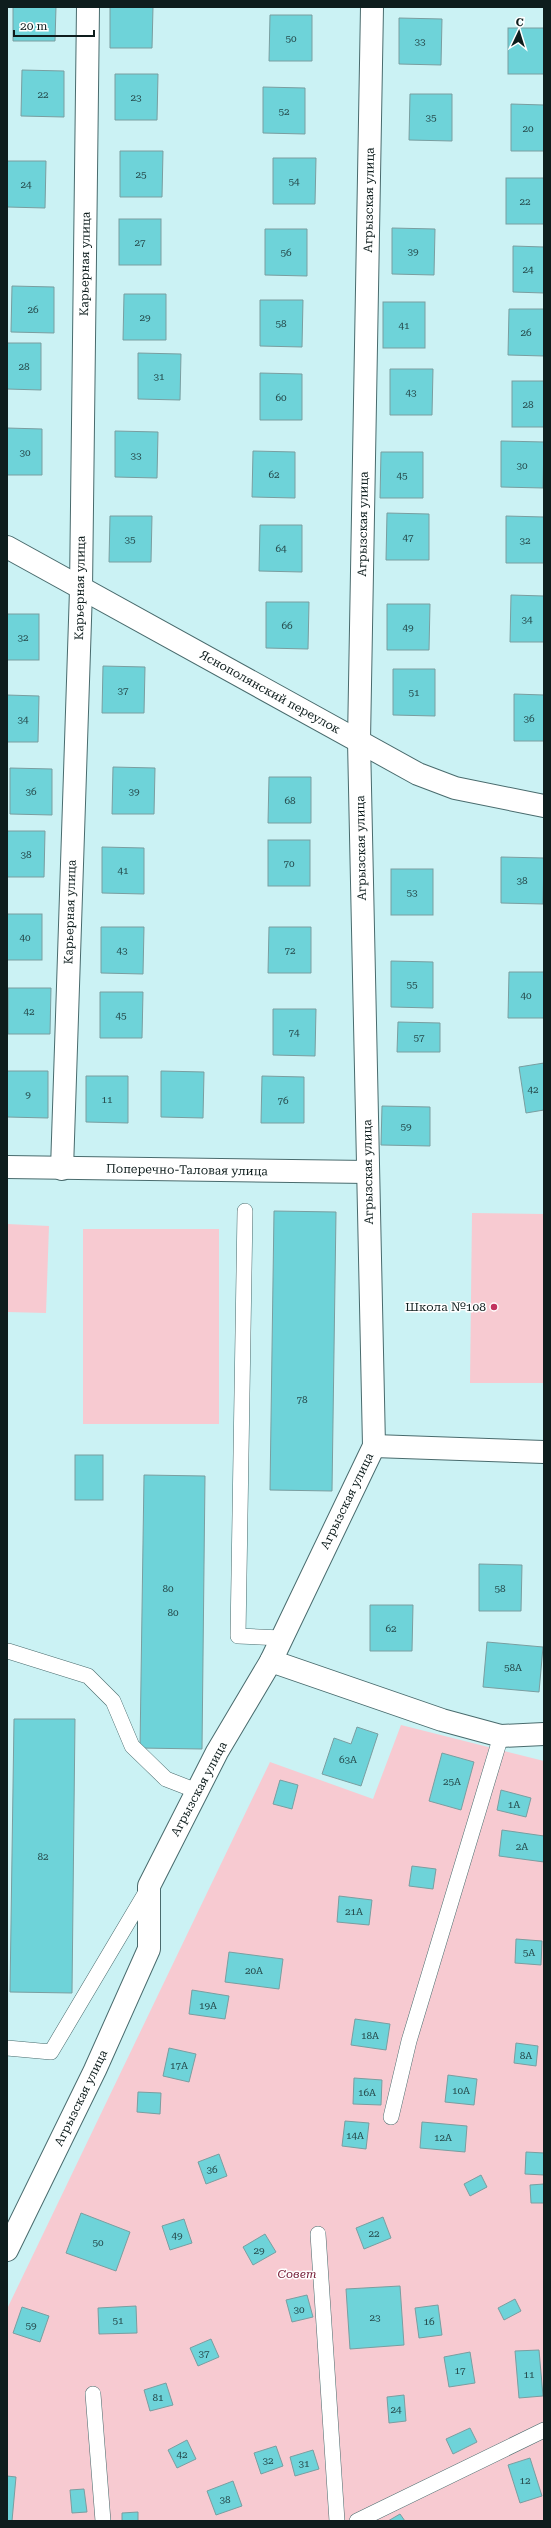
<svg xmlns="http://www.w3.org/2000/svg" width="551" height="2528" viewBox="0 0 551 2528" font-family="'Roboto Serif',serif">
	<rect width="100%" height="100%" fill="#cbf2f4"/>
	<!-- green -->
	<g fill="#f7cad1">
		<polygon points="472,1213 544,1214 544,1383 470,1383"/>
		<polygon points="7,1224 49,1226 46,1313 7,1312"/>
		<rect x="83" y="1229" width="136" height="195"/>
		<polygon points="401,1725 544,1761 544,2521 7,2521 7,2309 270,1762 373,1799"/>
	</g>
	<!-- building -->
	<g fill="#6ed3d9" stroke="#7a9ea0">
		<polygon points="13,7 56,7 55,41 13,41"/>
		<polygon points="110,7 153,7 152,48 110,48"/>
		<polygon points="270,15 312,15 312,61 269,61"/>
		<polygon points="399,18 442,19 441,65 399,64"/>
		<rect x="508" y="28" width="36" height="46"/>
		<polygon points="22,70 64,71 64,117 21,116"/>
		<polygon points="115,74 158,74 157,120 115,120"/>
		<polygon points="263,87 305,88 305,134 263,133"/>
		<polygon points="410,94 452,94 452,141 409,140"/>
		<polygon points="511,104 544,105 544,151 511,151"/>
		<polygon points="120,151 163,151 162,197 120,197"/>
		<polygon points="273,158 316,158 315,204 273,204"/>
		<polygon points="7,161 46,161 45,208 7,207"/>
		<rect x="506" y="178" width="38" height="46"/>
		<rect x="119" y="219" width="42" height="46"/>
		<polygon points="392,228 435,229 434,275 392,274"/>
		<polygon points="265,229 307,229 307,276 265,275"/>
		<polygon points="513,246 544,247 544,293 513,292"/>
		<polygon points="12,286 54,287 54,333 11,332"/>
		<polygon points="124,294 166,294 166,340 123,340"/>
		<polygon points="260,300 303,300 302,347 260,346"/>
		<rect x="383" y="302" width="42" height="46"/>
		<polygon points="509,309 544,309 544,356 508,355"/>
		<polygon points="7,343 41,343 41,390 7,389"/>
		<polygon points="138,353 181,354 180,400 138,399"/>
		<polygon points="390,369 433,369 432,415 390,415"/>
		<polygon points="260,373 302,374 302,420 260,420"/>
		<rect x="512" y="381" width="32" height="46"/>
		<polygon points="7,428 42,429 42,475 7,475"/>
		<polygon points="115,431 158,432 157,478 115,477"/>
		<polygon points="501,441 544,442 543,488 501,487"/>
		<polygon points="253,451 295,452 295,498 252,497"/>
		<polygon points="381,452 423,452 423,498 380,498"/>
		<polygon points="387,513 429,514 429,560 386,560"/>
		<polygon points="110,516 152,516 151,562 109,562"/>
		<polygon points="506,516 544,517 544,563 506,563"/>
		<polygon points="260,525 302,525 302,572 259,571"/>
		<polygon points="511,595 544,596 544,642 510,642"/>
		<polygon points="266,602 309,602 308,649 266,648"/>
		<polygon points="387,604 430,604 429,650 387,650"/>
		<rect x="7" y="614" width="32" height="46"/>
		<polygon points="103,666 145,667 144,713 102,713"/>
		<polygon points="393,669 435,669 435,716 393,715"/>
		<polygon points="514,694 544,695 544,741 514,741"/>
		<polygon points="7,695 39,696 38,742 7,742"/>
		<polygon points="113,767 155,768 154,814 112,814"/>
		<polygon points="10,768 52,769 52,815 10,814"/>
		<polygon points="269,777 311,777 311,823 268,823"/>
		<polygon points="7,831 45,831 44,877 7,877"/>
		<rect x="268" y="840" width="42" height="46"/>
		<polygon points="102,847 144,848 144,894 102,893"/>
		<polygon points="501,857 544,858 543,904 501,903"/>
		<rect x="391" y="869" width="42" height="46"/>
		<rect x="7" y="914" width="35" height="46"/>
		<polygon points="101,927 144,927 143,974 101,973"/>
		<polygon points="269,927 311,927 311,973 268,973"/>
		<polygon points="391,961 433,962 433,1008 391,1007"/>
		<polygon points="509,972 544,972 544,1018 508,1018"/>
		<polygon points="8,988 51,988 50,1034 8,1034"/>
		<polygon points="100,992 143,992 142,1038 100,1038"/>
		<polygon points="273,1009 316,1009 315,1056 273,1055"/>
		<polygon points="398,1022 440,1023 440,1052 397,1052"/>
		<polygon points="544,1063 544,1110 526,1113 519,1067"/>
		<polygon points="7,1071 48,1071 48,1118 7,1117"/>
		<polygon points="161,1071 204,1072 203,1118 161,1117"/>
		<polygon points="86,1076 128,1076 128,1123 86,1122"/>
		<polygon points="262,1076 304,1077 304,1123 261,1123"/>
		<polygon points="382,1106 430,1107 430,1146 381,1145"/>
		<polygon points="274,1211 336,1212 332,1491 270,1490"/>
		<rect x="75" y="1455" width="28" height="45"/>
		<polygon points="144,1475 205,1476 202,1749 140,1748"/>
		<polygon points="479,1564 522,1565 521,1611 479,1611"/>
		<polygon points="370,1605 413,1605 412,1651 370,1651"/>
		<polygon points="487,1642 543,1647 539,1692 483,1687"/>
		<polygon points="14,1719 75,1719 72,1993 10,1992"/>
		<polygon points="357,1727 378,1734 361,1786 322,1774 334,1738 351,1744"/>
		<polygon points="442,1753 474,1762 461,1810 429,1801"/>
		<polygon points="280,1780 298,1785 292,1809 273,1804"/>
		<polygon points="501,1790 531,1798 526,1817 497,1810"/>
		<polygon points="502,1830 544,1836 544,1862 499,1856"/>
		<polygon points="412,1866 436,1869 433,1889 409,1886"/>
		<polygon points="339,1896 372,1900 369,1925 337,1922"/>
		<polygon points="516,1939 542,1941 541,1965 515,1963"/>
		<polygon points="229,1952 283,1959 279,1989 225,1982"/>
		<polygon points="192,1990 229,1996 225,2019 189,2014"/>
		<polygon points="355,2019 390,2024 386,2050 351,2045"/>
		<polygon points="516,2043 538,2046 536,2066 514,2063"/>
		<polygon points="169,2048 196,2054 189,2082 163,2076"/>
		<polygon points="448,2075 477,2079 474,2105 445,2102"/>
		<polygon points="354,2078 382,2080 381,2105 353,2104"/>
		<polygon points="138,2092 161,2093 160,2114 137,2112"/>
		<polygon points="345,2121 369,2123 366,2149 342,2146"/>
		<polygon points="422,2122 467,2126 465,2152 420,2148"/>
		<polygon points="526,2152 544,2153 544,2175 525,2174"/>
		<polygon points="219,2154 227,2176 206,2184 198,2162"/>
		<polygon points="481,2175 487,2187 470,2196 464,2184"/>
		<polygon points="544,2184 544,2203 531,2203 530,2185"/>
		<polygon points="81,2213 130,2232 116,2271 66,2253"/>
		<polygon points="383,2217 391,2238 364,2249 356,2228"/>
		<polygon points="184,2219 192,2243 170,2250 162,2226"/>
		<polygon points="265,2234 276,2252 253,2265 243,2247"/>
		<polygon points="400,2286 404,2345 350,2349 346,2289"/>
		<polygon points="307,2295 313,2317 292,2322 286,2300"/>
		<polygon points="515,2299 521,2311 504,2320 498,2308"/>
		<polygon points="438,2305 442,2335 419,2338 415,2308"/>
		<polygon points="136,2306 137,2333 99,2334 98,2308"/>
		<polygon points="22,2307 49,2316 40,2342 13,2333"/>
		<polygon points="211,2339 219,2357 198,2366 190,2348"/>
		<polygon points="539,2350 543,2396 519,2398 515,2351"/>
		<polygon points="470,2352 475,2383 449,2387 444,2357"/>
		<polygon points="166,2383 173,2405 150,2411 144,2390"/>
		<polygon points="404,2395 406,2421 389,2423 387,2397"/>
		<polygon points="470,2428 477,2442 453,2454 446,2439"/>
		<polygon points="187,2440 196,2459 177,2468 168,2450"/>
		<polygon points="276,2446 283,2466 261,2474 254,2453"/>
		<polygon points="313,2450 319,2469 295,2476 290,2457"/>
		<polygon points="530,2458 542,2496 520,2503 508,2465"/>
		<polygon points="7,2476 16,2477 12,2521 7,2521"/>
		<polygon points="233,2481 242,2506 216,2515 207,2491"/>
		<polygon points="84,2489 87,2512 72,2513 70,2490"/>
		<polygon points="138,2512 138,2521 122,2521 122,2513"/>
		<polygon points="400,2514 405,2521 388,2521"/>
	</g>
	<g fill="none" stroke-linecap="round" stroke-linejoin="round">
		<defs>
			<g id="service">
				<polyline points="245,1211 238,1636 281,1638"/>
				<polyline points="8,1651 88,1676 113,1701 132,1746 166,1779 197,1791"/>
				<polyline points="7,2048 51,2052 149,1887"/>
				<polyline points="391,2117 409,2041 501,1736"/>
				<polyline points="318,2234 337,2521"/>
				<polyline points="93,2394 103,2521"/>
				<polyline points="357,2521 544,2430"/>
			</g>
			<g id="minor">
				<polyline points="7,547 418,774 455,788 544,806"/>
				<polyline points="7,1167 368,1172"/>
				<polyline points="62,1169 81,590 88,7"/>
				<polyline points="374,1446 544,1452"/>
				<polyline points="271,1661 442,1720 501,1736 544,1734"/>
				<polyline points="7,2250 95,2070 149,1949 149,1886 217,1752 271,1661 374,1446 359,741 372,7"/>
			</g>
		</defs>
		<!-- service casing -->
		<use href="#service" stroke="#496b6d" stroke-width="16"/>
		<!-- minor casing -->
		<use href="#minor" stroke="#496b6d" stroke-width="24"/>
		<!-- service -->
		<use href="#service" stroke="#fff" stroke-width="15"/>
		<!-- minor -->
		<use href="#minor" stroke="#fff" stroke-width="22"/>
	</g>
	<!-- markers -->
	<circle fill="#c2335f" stroke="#fff" stroke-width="1.5" cx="494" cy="1307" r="4"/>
	<g text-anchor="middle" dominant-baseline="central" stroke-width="3" stroke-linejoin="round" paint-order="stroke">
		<!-- number labels -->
		<g font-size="10" fill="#264a4c">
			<text x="291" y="38">50</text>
			<text x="420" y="41">33</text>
			<text x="43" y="94">22</text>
			<text x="136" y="97">23</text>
			<text x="284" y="111">52</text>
			<text x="431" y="117">35</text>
			<text x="528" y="128">20</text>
			<text x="141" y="174">25</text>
			<text x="294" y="181">54</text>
			<text x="26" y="184">24</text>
			<text x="525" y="201">22</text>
			<text x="140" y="242">27</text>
			<text x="413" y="251">39</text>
			<text x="286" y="252">56</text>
			<text x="528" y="269">24</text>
			<text x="33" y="309">26</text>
			<text x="145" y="317">29</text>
			<text x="281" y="323">58</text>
			<text x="404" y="325">41</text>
			<text x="526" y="332">26</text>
			<text x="24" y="366">28</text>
			<text x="159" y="376">31</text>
			<text x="411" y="392">43</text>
			<text x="281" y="397">60</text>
			<text x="528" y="404">28</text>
			<text x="25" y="452">30</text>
			<text x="136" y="455">33</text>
			<text x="522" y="465">30</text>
			<text x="274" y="474">62</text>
			<text x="402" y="475">45</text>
			<text x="408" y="537">47</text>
			<text x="130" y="539">35</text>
			<text x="525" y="540">32</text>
			<text x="281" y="548">64</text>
			<text x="527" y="619">34</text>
			<text x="287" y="625">66</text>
			<text x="408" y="627">49</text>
			<text x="23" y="637">32</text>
			<text x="123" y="690">37</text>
			<text x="414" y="692">51</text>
			<text x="529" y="718">36</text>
			<text x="23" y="719">34</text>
			<text x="31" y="791">36</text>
			<text x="134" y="791">39</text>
			<text x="290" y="800">68</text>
			<text x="26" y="854">38</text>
			<text x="289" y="863">70</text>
			<text x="123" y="870">41</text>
			<text x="522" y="880">38</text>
			<text x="412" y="892">53</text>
			<text x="25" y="937">40</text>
			<text x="122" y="950">43</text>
			<text x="290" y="950">72</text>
			<text x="412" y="984">55</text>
			<text x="526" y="995">40</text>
			<text x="29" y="1011">42</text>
			<text x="121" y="1015">45</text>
			<text x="294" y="1032">74</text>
			<text x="419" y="1037">57</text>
			<text x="533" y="1089">42</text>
			<text x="28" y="1094">9</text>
			<text x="107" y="1099">11</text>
			<text x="283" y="1100">76</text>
			<text x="406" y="1126">59</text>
			<text x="302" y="1399">78</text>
			<text x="168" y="1588">80</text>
			<text x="500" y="1588">58</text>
			<text x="173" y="1612">80</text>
			<text x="391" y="1628">62</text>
			<text x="513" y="1667">58А</text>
			<text x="348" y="1759">63А</text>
			<text x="452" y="1781">25А</text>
			<text x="514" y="1804">1А</text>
			<text x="522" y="1846">2А</text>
			<text x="43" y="1856">82</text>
			<text x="354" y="1911">21А</text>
			<text x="529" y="1952">5А</text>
			<text x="254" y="1970">20А</text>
			<text x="208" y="2005">19А</text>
			<text x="370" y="2035">18А</text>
			<text x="526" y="2055">8А</text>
			<text x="179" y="2065">17А</text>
			<text x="461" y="2090">10А</text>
			<text x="367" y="2092">16А</text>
			<text x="355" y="2135">14А</text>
			<text x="443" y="2137">12А</text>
			<text x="212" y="2169">36</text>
			<text x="374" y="2233">22</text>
			<text x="177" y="2235">49</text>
			<text x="98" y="2242">50</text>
			<text x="259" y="2250">29</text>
			<text x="299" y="2309">30</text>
			<text x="375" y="2317">23</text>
			<text x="118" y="2320">51</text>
			<text x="429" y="2321">16</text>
			<text x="31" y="2325">59</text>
			<text x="204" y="2353">37</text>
			<text x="460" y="2370">17</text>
			<text x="529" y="2374">11</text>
			<text x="158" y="2397">81</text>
			<text x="396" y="2409">24</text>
			<text x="182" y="2454">42</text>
			<text x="268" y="2460">32</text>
			<text x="304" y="2463">31</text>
			<text x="525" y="2480">12</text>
			<text x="225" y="2499">38</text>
		</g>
		<!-- street labels -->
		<g font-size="12" fill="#0e1d1d" stroke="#fff">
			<text transform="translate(369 200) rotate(-89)">Агрызская улица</text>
			<text transform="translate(85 264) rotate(-89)">Карьерная улица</text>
			<text transform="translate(363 524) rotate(-89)">Агрызская улица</text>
			<text transform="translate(80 588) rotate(-89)">Карьерная улица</text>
			<text transform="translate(270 692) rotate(29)">Яснополянский переулок</text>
			<text transform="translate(361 848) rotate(-91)">Агрызская улица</text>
			<text transform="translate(70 912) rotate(-88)">Карьерная улица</text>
			<text transform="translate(187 1170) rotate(1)">Поперечно-Таловая улица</text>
			<text transform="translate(368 1172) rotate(-91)">Агрызская улица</text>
			<text transform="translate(347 1501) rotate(-64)">Агрызская улица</text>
			<text transform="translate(199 1789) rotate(-62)">Агрызская улица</text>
			<text transform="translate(81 2098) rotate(-64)">Агрызская улица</text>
		</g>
		<!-- poi labels -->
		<g font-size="12" fill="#0e1d1d" stroke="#fff" text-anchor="end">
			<text x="486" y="1307">Школа №108</text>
		</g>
		<!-- park labels -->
		<g font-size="12" font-style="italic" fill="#751b36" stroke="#fff">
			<text x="297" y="2274">Совет</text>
		</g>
	</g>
	<!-- border -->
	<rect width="551" height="2528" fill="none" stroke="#0e1d1d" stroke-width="16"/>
	<!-- north arrow -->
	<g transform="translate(519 32) rotate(4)" stroke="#ffffff" stroke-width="3" paint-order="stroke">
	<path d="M0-3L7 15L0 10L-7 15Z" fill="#0e1d1d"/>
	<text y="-6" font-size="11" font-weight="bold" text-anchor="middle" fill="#0e1d1d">С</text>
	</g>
	<!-- scale -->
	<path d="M14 30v6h80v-6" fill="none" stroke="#0e1d1d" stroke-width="2"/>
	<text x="20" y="30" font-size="12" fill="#0e1d1d" stroke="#ffffff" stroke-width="3" paint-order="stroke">20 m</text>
</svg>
